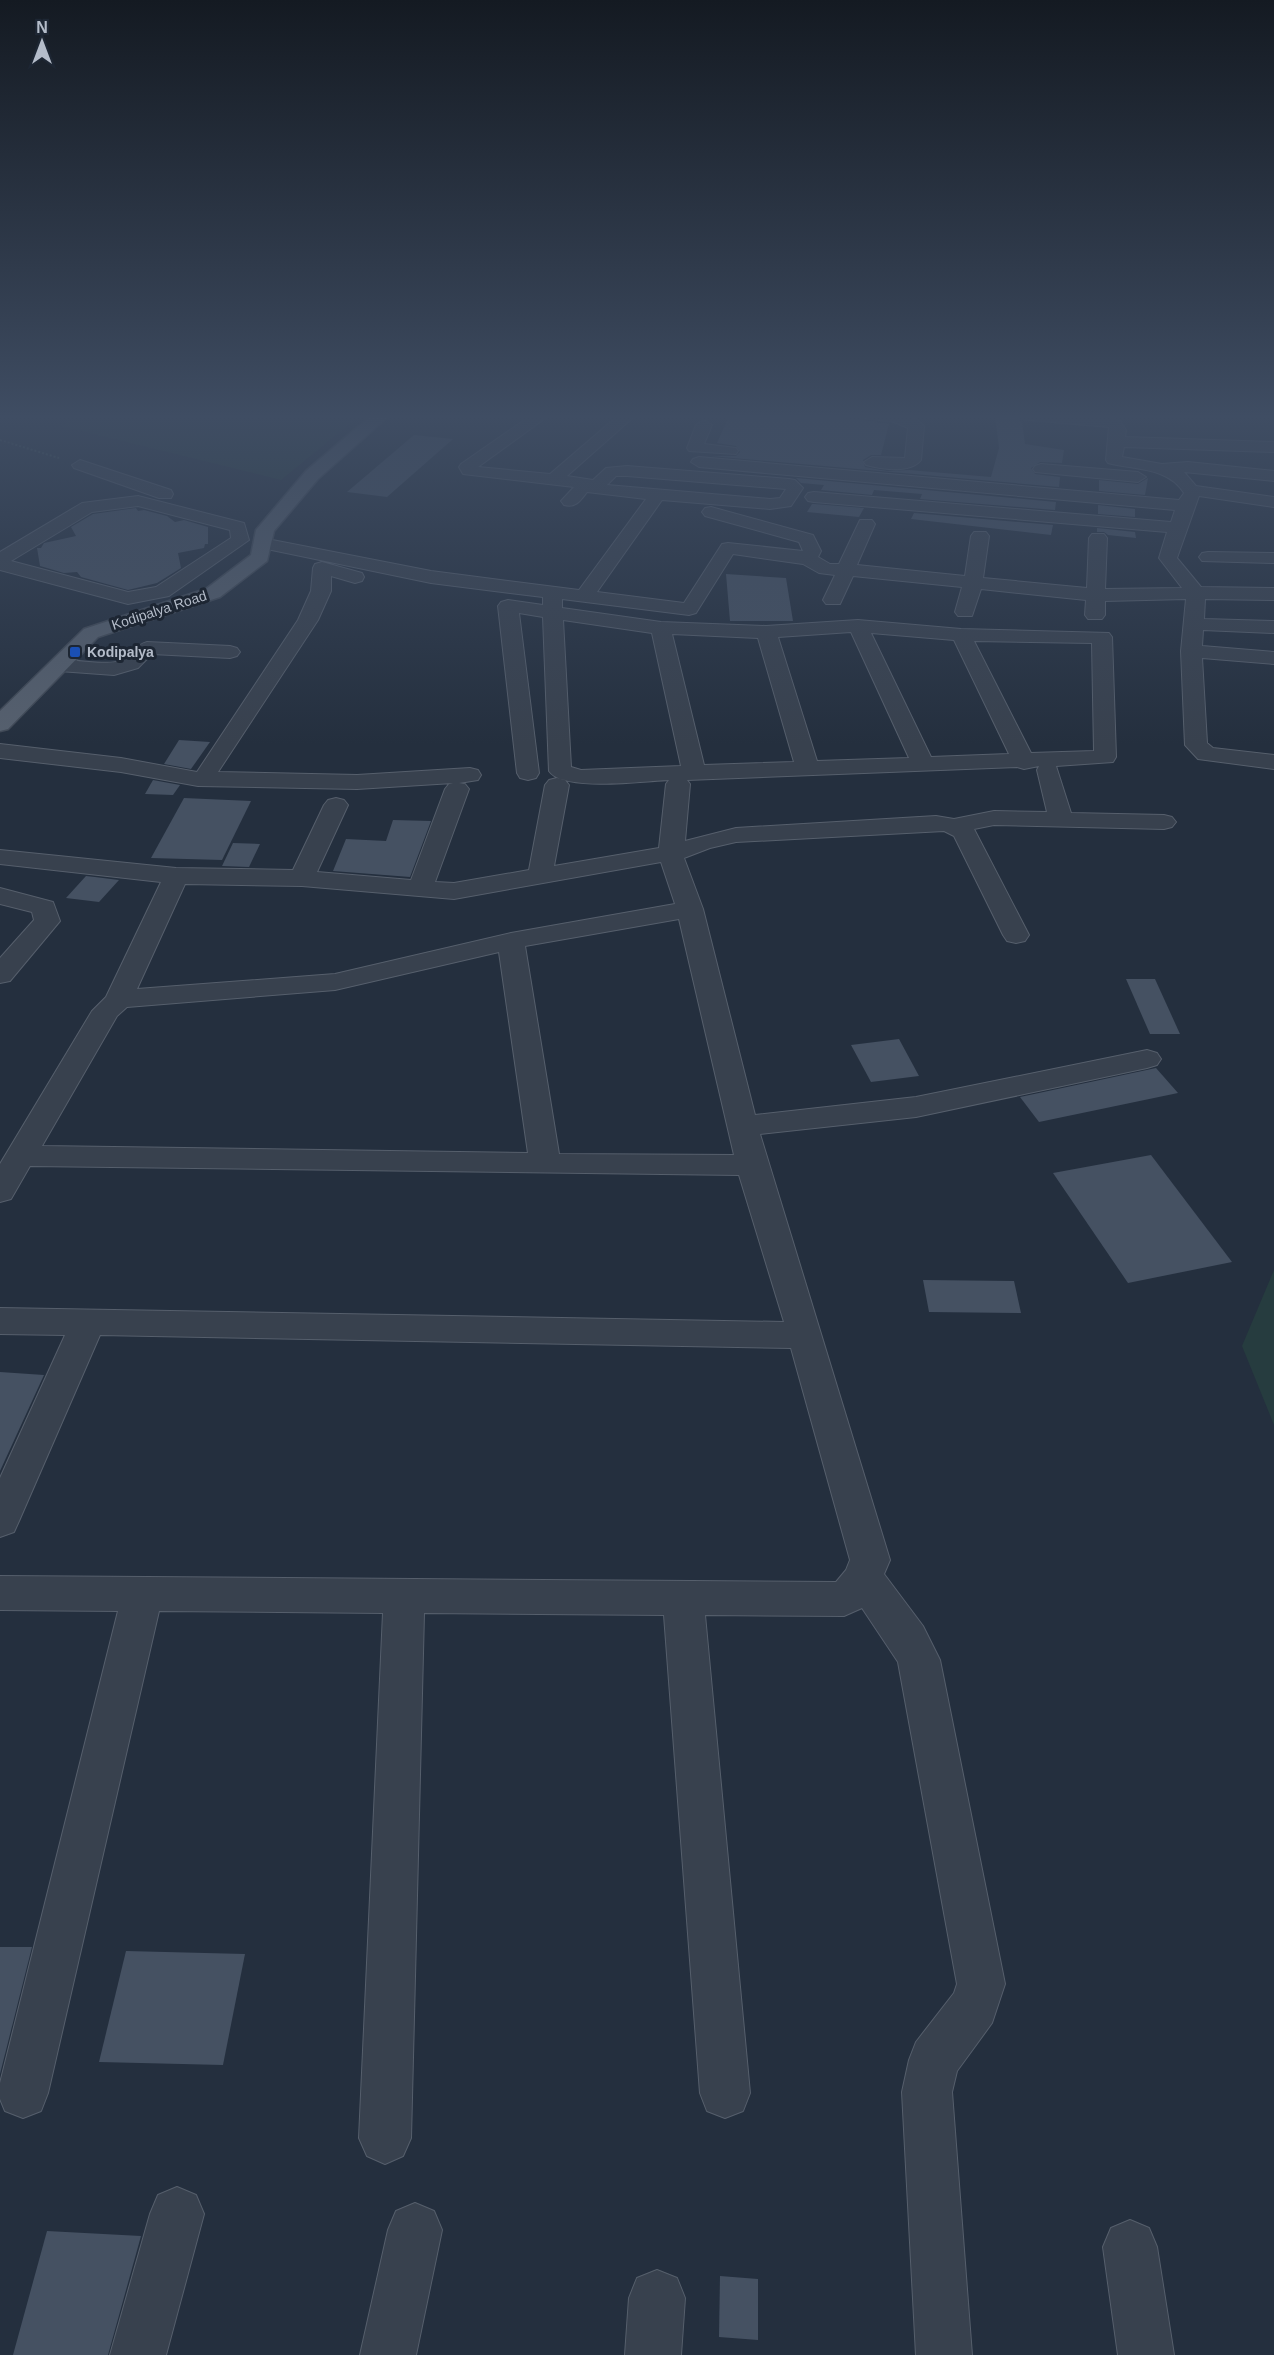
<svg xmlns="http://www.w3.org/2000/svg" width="1274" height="2355" viewBox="0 0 1274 2355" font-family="Arial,sans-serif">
	<rect width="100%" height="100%" fill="#242f3e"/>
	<!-- green -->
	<g fill="#263c3f">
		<polygon points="78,414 362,414 281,480 61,426"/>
		<polygon points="1274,1270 1274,1425 1242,1346"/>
	</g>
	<!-- building -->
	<g fill="#455162">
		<polygon points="730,414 788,414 857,419 889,424 881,455 871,455 863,460 865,467 887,471 909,470 991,477 999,448 995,415 1010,415 1022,422 1025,444 1064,450 1062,463 1040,462 1031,468 1035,474 1060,477 1059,487 711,456 736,456 740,452 736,446 717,443"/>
		<polygon points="414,435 453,439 387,497 347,492"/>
		<polygon points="796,478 1056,502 1055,510 920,499 922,494 874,490 872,495 821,490 824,485 801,483"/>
		<polygon points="1148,478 1145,495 1099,491 1099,480 1138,484"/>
		<polygon points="812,504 814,504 864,508 859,517 807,512"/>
		<polygon points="1098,505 1135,509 1135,517 1098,514"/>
		<polygon points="136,508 138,511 144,510 167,516 175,522 184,520 208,527 208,544 205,544 204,548 178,553 181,568 157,583 128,590 81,577 77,572 64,573 40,566 37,548 41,548 44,543 76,536 71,527 93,514"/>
		<polygon points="914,513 1053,525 1051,535 911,519"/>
		<polygon points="1097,528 1135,532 1136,538 1108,535 1104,532 1097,532"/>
		<polygon points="726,574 786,578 793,621 730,621"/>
		<polygon points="179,740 210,742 191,769 164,764"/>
		<polygon points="153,780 180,785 173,795 145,794"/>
		<polygon points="184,798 251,801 222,860 151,858"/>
		<polygon points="393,820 431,821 410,877 333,871 346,839 386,841"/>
		<polygon points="233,843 260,844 249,867 222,866"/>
		<polygon points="86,876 95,877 119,880 99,902 66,898"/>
		<polygon points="1126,979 1155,979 1180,1034 1150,1034"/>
		<polygon points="899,1039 919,1076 871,1082 851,1045"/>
		<polygon points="1156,1068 1178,1093 1039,1122 1020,1097"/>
		<polygon points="1151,1155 1232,1262 1128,1283 1053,1173"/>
		<polygon points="923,1280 1014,1281 1021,1313 929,1312"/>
		<polygon points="0,1372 44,1375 0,1471"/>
		<polygon points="0,1947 32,1947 0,2074"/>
		<polygon points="126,1951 245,1954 223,2065 99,2062"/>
		<polygon points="47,2231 141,2236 108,2355 13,2355"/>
		<polygon points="720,2276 758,2279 758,2340 719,2337"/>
	</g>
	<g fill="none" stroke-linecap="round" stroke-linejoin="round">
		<defs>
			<g id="minor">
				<path d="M533,414H551L478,467L550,474L620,414H637L567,476L593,480L606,468L627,466L789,479L795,480L803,488L791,506L770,509L662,500L597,592L684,603L722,544L728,543L803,551L799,542L705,516L702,512L705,508L711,507L813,535L821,551L818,557L830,564H839L860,520H872L875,524L857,565L965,576L971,536L974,532H986L989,536L983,578L1087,588L1089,538L1092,534H1104L1107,538L1105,589L1182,588L1159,558L1167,532L814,502L808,501L805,497L808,493L814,492L1171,522L1175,510L699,467L691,462L693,459L699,457L1179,500L1184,493C1168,467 1135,470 1108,463L1106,460L1109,427L1019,419L1012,414L1106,416L1120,421L1126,430L1125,437L1274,442V452L1124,447L1122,457L1162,464L1188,462L1274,471V481L1184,472L1196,486L1274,497V507L1199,496L1177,558L1201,587L1274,588V600L1205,599L1204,619L1274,621V633L1203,630L1202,646L1274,652V664L1202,658L1207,743L1213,748L1274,755V769L1198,759L1185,745L1181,651L1186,599L1105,601V615L1102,619H1088L1085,615L1086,600L981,589L972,616H958L955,612L962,587L853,576L840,604H826L823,600L835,575L819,573L803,564L733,554L696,613L689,615L562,599V608L661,622L766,626L858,620L961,629L1109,633L1112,637L1116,757L1113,762L1056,766L1071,813L1164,815L1172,817L1176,822L1172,827L1164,829L994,825L974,829L1029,935L1025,941L1016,943L1007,941L1003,935L954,836L944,831L736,842L710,848L684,858L703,909L755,1115L916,1097L1147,1050L1157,1053L1161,1059L1157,1065L1147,1068L916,1117L760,1134L890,1560L884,1574L923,1626L940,1660L1005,1984L992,2023L957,2071L952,2092L972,2355H916L902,2092L909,2060L916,2042L954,1993L957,1984L898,1662L862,1608L844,1616L705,1615L750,2093L743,2111L725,2118L707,2111L700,2093L664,1615L424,1613L411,2138L403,2156L385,2164L367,2156L359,2138L383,1613L159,1611L48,2093L41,2111L23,2118L5,2111L0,2099V2083L118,1611L0,1610V1576L836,1582L846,1570L850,1560L791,1348L100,1335L19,1521L14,1532L0,1537V1478L65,1335L0,1334V1308L784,1322L739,1175L30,1166L11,1199L0,1202V1164L92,1011L106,997L161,882L0,864V850L176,868L293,870L324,805L328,800L336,798L344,800L348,805L317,872L411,880L445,789L449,784L453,783L357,789L198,786L121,772L0,758V744L121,758L197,772L298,620L311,591L313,568L315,564L322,562L362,573L364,577L362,581L355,583L331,576V591L318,620L218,772L357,775L470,768L478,770L481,775L478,780L459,783L465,784L469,789L435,882L454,883L529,870L545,785L549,780L557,778L565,780L569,785L554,866L659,848L666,784L669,780C644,781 563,792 549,771L543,617L519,613L539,773L536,778L528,780L520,778L517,773L498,606L501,602L508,600L543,605V597L431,583L262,548L256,547L253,543L256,539L262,538L431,571L579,590L646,499L587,492C580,501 576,508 564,505L561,501L574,487L463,474L459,467L461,464ZM616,476H627L786,489L780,498L770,499L607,485ZM563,620L652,633L681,766L581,770L571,767ZM851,632L909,758L817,761L778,637ZM871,633L954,640L1009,754L931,757ZM672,634L758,638L794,762L704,765ZM974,641L1092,643L1094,751L1031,753ZM1039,766L1037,770L1047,812L994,811L954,819L936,816L736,828L685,841L690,784L687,780L1017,767L1024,769ZM661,862L675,904L511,933L335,974L137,989L185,884L302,886L454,899ZM679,919L734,1155L559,1154L525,946ZM499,952L528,1153L42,1146L117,1016L127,1007L335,990Z"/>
				<path d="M856,414C876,414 909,409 924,426L921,460C910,474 882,469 866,465L864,462L872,457L905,458L908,428L894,422L858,417Z"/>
				<polygon points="704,420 712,425 704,444 736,448 738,451 736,454 689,451 687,448 696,425"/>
				<polygon points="80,460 171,490 173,494 171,498 159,498 74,468 72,465"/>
				<polygon points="1041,464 1138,472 1146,477 1138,482 1035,472 1033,469 1035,466"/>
				<path d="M138,496L244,523L249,540L169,596L128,604L0,570V552L82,503ZM138,506L230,530L231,538L156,587L128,592L11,561L92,512Z"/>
				<polygon points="1208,552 1274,553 1274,563 1202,561 1199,557 1202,553"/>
				<path d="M147,642L230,646L237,648L240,652L237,656L230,658L152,654L138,668L114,675L59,671L52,669L49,665L52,661L59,659C75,660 112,667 125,659C133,653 136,645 147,642Z"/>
				<polygon points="0,888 53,902 60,921 10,981 0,983 0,958 34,920 32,912 0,904"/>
				<polygon points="177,2187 196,2195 204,2214 166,2355 110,2355 150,2214 158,2195"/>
				<polygon points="415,2203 434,2211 442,2230 416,2355 360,2355 388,2230 396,2211"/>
				<polygon points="1130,2220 1149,2228 1157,2247 1174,2355 1118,2355 1103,2247 1111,2228"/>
				<polygon points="657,2270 677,2278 685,2298 681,2355 625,2355 629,2298 637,2278"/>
			</g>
			<polygon id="major" points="373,414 391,414 318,479 274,531 267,561 220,597 98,637 8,729 0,731 0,711 84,629 206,589 251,555 256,530 306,471"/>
		</defs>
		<!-- minor casing -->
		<use href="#minor" stroke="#565f6c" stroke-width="2"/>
		<!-- major casing -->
		<use href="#major" stroke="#414a57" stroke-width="3"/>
		<!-- path -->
		<polyline stroke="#44595c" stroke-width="2" stroke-dasharray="2 2" stroke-linecap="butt" points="0,440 59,458"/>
		<!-- minor -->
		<use href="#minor" fill="#38414e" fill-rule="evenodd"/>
		<!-- major -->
		<use href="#major" fill="#56606e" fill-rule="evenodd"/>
	</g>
	<!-- sky -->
	<linearGradient id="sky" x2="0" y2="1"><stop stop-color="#141a22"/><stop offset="0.56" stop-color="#3f4d63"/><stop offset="1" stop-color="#3f4d63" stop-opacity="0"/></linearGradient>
	<rect width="1274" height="744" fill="url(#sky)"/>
	<!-- markers -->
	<rect fill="#1a4fb4" stroke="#1d2633" stroke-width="2" x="69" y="646" width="12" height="12" rx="3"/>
	<g text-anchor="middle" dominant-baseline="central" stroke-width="6" stroke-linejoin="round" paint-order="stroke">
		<!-- far-street labels -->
		<g font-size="14" fill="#b4bcc9" stroke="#1d2633">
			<text transform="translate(159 610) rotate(-18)">Kodipalya Road</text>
		</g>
		<!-- far-poi labels -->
		<g font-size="14" font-weight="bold" fill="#b4bcc9" stroke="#1d2633" text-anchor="start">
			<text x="87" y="652">Kodipalya</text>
		</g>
	</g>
	<!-- north arrow -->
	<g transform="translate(42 42)" stroke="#1d2633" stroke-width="4.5" paint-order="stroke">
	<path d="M0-4.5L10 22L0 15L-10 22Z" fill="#b4bcc9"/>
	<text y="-9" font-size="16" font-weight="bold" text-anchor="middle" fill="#b4bcc9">N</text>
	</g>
</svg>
